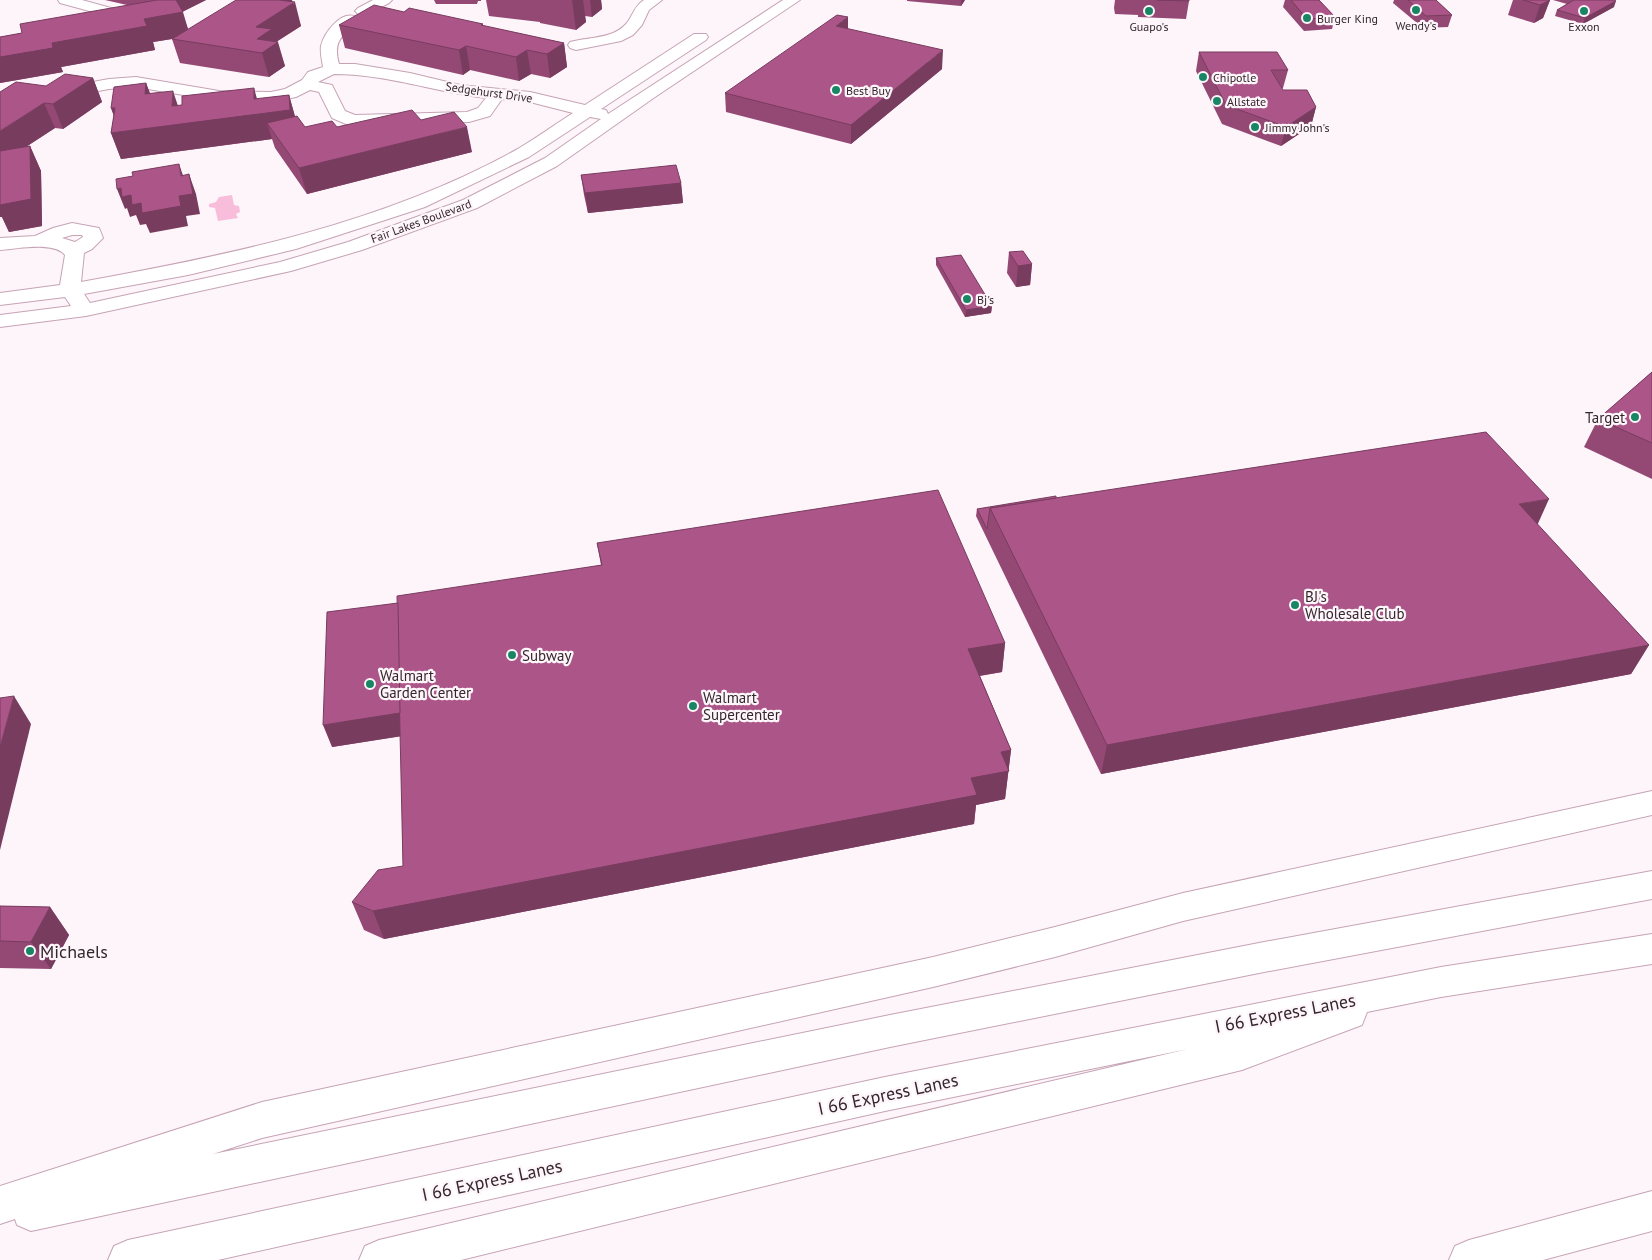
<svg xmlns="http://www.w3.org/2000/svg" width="1652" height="1260" viewBox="0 0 1652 1260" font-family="'PT Sans',sans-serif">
	<rect width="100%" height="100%" fill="#fdf5f9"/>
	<!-- water -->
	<polygon fill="#f7bddb" points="232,195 234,205 239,206 240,212 236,214 238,218 218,221 215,208 209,207 209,204 216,202 219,197"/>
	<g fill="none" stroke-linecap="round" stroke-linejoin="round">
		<defs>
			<g id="minor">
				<polygon points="58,0 82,0 122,11 125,14 122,17 100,29 95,27 92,24 104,15 60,3"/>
				<polygon points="373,0 392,0 389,3 368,14 358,14 355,11 358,8"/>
				<path d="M644,0H662L649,10L642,25L633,35L621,41L576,50L570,48L568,45L570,42C588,37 613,39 626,24C633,16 634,6 644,0Z"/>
				<path d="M783,0H800L655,97L557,166L477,208L362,250L291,271L86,316L0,327V315L71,306L65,297L0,305V293L60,285L65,255C54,241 17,249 0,250V238L35,236L53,228L72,223L99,228L103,238L92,249L84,253L81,282C230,255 382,224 516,150C535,139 554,125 573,113L530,102L502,99L490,116L469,122L366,126L346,124L332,118L319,92L310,90L296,97L271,102L246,103L219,101L136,87L109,89L0,109V99L109,79L136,77L219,91L271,92L285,89L302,80L308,72L323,67C322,60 320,53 321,46C324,33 340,12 354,16L357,19C344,36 332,40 339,64H355L410,73L460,85L530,92L585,105L694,34H706L708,37L706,40L601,109L606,110L608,114ZM334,74C386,74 435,92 486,98L478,108L467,112L355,115L345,111L332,85L318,82ZM590,117L601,119L545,158L463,200L348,242L280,262L90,303L84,294L188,275L296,249L425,207L529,157ZM72,235H82L83,237L75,242L62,238Z"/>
			</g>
			<g id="highway">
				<polygon points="1652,791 1652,815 1183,921 1055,957 933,987 262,1138 213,1154 890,1015 1259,943 1652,871 1652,899 1259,973 890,1047 31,1231 17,1225 15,1219 0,1224 0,1186 262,1102 933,957 1055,927 1183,893"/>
				<polygon points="1652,934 1652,964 1441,997 1367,1012 1362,1025 1242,1070 461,1260 359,1260 365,1246 379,1240 1188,1049 885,1111 218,1260 108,1260 114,1246 128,1240 885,1077 1441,967"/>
				<polygon points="1652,1191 1652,1231 1543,1260 1449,1260 1455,1246 1469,1240"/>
			</g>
		</defs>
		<!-- minor casing -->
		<use href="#minor" stroke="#c6a3b5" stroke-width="2"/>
		<!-- highway casing -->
		<use href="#highway" stroke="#c6a3b5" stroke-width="2"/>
		<!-- minor -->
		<use href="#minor" fill="#fff" fill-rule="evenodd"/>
		<!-- highway -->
		<use href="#highway" fill="#fff" fill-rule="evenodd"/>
	</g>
	<!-- wall -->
	<g fill="#944975">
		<polygon points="105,0 206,0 182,12 188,29 292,2 301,26 276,42 285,66 269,77 180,63 172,39 153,42 155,50 61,67 63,72 0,83 0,37 22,33 127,5"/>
		<polygon points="434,0 481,0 481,1 478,1 477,4 436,4"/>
		<polygon points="486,0 601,0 602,9 592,17 585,16 586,22 576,30 540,23 540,22 489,16"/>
		<polygon points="907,0 965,0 961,6 907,1"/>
		<polygon points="1115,0 1189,0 1189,1 1186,19 1138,17 1138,15 1115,14 1114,8"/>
		<polygon points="1285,0 1319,0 1335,17 1332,29 1304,31 1283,7"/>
		<polygon points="1394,0 1436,0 1452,15 1448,27 1423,28 1393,3"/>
		<polygon points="1513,0 1550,0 1543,18 1534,23 1508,15"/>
		<polygon points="1553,0 1614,0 1614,7 1583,24 1555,16 1557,10 1567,4"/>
		<polygon points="404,12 483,24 483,26 564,43 567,67 550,78 531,74 519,81 470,70 463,75 345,48 339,25"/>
		<polygon points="848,29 942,69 851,144 726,112 725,93"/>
		<polygon points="1199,52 1288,70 1283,88 1282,88 1283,90 1316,107 1311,126 1281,146 1222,124 1196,71"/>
		<polygon points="93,78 102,102 63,129 55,128 27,146 30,146 41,171 42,226 9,232 2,217 46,86"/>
		<polygon points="146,83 150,93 178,106 257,99 289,95 295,117 305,127 337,127 421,120 472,152 307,194 275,148 272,139 121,159 111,133 114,116 111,108"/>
		<polygon points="581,175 681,183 683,203 588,213 584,195"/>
		<polygon points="1009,252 1032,264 1030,285 1016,287 1007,273"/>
		<polygon points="936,258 992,306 991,313 965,317 936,265"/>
		<polygon points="1652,372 1652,479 1584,447 1598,419"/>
		<polygon points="1056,498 1537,524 1649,645 1631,674 1101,774 976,516 977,509"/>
		<polygon points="597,543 1005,643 1002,672 980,676 1011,750 1005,799 976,805 974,824 384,939 364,930 352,902 403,866 401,736 332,747 398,603 601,565"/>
		<polygon points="0,906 50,907 69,935 51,969 0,968"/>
	</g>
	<!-- shaded-wall -->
	<g fill="#783c5f">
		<polygon points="169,0 206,0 180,13 183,12 190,36 153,42 155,50 61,67 63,72 0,83 0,57 52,43 144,19"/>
		<polygon points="271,0 292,0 293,4 295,2 301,26 276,42 278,42 285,66 269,77 262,53 257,39 256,27"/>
		<polygon points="572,0 583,0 586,22 576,30"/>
		<polygon points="590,0 601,0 602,9 592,17"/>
		<polygon points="961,0 965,0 961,6"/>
		<polygon points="1550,0 1543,18 1534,23 1540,5"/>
		<polygon points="1616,1 1614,7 1583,24 1585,18"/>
		<polygon points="848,17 848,35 836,26"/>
		<polygon points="564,43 567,67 550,78 547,54"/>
		<polygon points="466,46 470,70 463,75 459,50"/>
		<polygon points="527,50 531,74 519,81 516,57"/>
		<polygon points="943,50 942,69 851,144 851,125"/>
		<polygon points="93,78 102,102 63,129 53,104"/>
		<polygon points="146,83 155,108 145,94"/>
		<polygon points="254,88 261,113 289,95 296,120 267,123 272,139 121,159 111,133 120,132 111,108 172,106 173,91 181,115 254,99"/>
		<polygon points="44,103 55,128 0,164 0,131"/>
		<polygon points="1316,107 1311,126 1281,146 1286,127"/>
		<polygon points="467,127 472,152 307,194 299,168"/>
		<polygon points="30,146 41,171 42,226 9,232 2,217 0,217 0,196"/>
		<polygon points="179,164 186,184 189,174 196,194 200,214 186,216 188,226 150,233 146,224 140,225 136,215 130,217 127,208 125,209 117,189 121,188 131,195 179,196 181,176"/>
		<polygon points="681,183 683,203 588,213 585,193"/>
		<polygon points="1032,264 1030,285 1016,287 1018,266"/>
		<polygon points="992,306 991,313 965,317 966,310"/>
		<polygon points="1549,499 1536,528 1519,504"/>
		<polygon points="1005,643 1002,672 965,678 968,649"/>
		<polygon points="1649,645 1631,674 1101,774 1107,745"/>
		<polygon points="14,696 31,724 0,850 0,747"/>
		<polygon points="402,712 409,735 332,747 323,725"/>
		<polygon points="1011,750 1005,799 976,805 974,824 384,939 373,911 971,778 1001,752"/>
		<polygon points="50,907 69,935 51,969 31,942"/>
	</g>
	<!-- building -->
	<g fill="#ac5588" stroke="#783c5f">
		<polygon points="157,0 176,0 183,12 144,19 147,26 52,43 53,48 0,57 0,37 22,33 20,24"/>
		<polygon points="236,0 279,0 295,2 256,27 272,29 257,39 278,42 262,53 172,39"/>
		<polygon points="1157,0 1189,0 1189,1"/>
		<polygon points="1291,0 1319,0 1335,17 1307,19"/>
		<polygon points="1408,0 1436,0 1452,15 1426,16"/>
		<polygon points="1523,0 1550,0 1540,5"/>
		<polygon points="1574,0 1614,0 1616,1 1585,18 1557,10"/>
		<polygon points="374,5 404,12 409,8 483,24 481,25 564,43 547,54 527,50 516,57 466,46 459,50 339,25"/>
		<polygon points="837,15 848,17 836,26 943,50 851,125 725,93"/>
		<polygon points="1199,52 1277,52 1288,70 1271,70 1283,90 1307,90 1316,107 1286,127 1226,105"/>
		<polygon points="65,74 93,78 53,104 44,103 0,131 0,92 16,82 46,86"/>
		<polygon points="146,83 145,94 173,91 172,106 182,105 182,96 254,88 254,99 289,95 290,110 111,133 115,108 111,108 114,87"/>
		<polygon points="412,110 421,120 454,112 467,127 299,168 267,123 297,116 305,127 332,121 337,127"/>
		<polygon points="30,146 31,199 0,205 0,151"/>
		<polygon points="179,164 181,176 189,174 193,194 179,196 181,206 142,213 141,203 132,205 131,195 122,197 121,188 117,189 116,179 133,176 132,172"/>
		<polygon points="676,165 681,183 585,193 581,175"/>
		<polygon points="1023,251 1032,264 1018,266 1009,252"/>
		<polygon points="961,255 992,306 966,310 936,258"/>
		<polygon points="1652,372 1652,443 1598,419"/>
		<polygon points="1486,432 1549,499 1519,504 1649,645 1107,745 990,508"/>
		<polygon points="938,490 1005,643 968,649 1011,750 1001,752 1009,771 971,778 977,795 373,911 352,902 378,870 403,866 397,596 602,565 597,543"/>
		<polygon points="1056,496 1056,498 990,508 987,529 977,509"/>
		<polygon points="398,603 400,713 323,725 327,612"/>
		<polygon points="14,696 0,747 0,698"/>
		<polygon points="0,906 50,907 31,942 0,941"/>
	</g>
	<!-- markers -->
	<g fill="#188664" stroke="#fdf5f9" stroke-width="2">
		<circle cx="1416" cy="10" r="5"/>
		<circle cx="1149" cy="11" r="5"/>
		<circle cx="1584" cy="11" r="5"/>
		<circle cx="1307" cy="18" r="5"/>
		<circle cx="1203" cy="77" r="5"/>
		<circle cx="836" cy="90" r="5"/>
		<circle cx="1217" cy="101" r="5"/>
		<circle cx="1255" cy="127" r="5"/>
		<circle cx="967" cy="299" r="5"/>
		<circle cx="1635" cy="417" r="5"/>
		<circle cx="1295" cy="605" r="5"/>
		<circle cx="512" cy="655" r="5"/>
		<circle cx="370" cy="684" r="5"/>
		<circle cx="693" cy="706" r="5"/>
		<circle cx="30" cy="951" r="5"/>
	</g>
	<g text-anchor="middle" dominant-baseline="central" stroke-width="4.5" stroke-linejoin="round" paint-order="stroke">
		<!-- far-poi labels -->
		<g font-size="12" fill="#34262d" stroke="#fdf5f9" text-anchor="start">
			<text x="1317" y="18">Burger King</text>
			<text x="1416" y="25" text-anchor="middle">Wendy's</text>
			<text x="1149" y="26" text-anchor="middle">Guapo's</text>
			<text x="1584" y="26" text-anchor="middle">Exxon</text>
			<text x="1213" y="77">Chipotle</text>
			<text x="846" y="90">Best Buy</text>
			<text x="1227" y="101">Allstate</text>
			<text x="1265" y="127">Jimmy John's</text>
			<text x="977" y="299">Bj's</text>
		</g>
		<!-- far-street labels -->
		<g font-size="12" fill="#34262d" stroke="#fdf5f9">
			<text transform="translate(489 92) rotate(8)">Sedgehurst Drive</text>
			<text transform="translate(421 221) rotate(-20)">Fair Lakes Boulevard</text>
		</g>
		<!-- poi labels -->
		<g font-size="15" fill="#34262d" stroke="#fdf5f9" text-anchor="start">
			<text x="1625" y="417" text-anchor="end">Target</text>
			<text x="1305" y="596">BJ's<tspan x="1305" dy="17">Wholesale Club</tspan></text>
			<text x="522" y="655">Subway</text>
			<text x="380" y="675">Walmart<tspan x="380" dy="17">Garden Center</tspan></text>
			<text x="703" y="697">Walmart<tspan x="703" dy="17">Supercenter</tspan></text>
		</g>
		<!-- near-poi labels -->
		<g font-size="18" fill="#34262d" stroke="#fdf5f9" text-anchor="start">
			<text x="40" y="951">Michaels</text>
		</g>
		<!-- near-street labels -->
		<g font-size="18" fill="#34262d" stroke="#fdf5f9">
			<text transform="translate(1285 1013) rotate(-11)">I 66 Express Lanes</text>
			<text transform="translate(888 1094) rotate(-12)">I 66 Express Lanes</text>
			<text transform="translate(492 1180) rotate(-12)">I 66 Express Lanes</text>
		</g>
	</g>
</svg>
